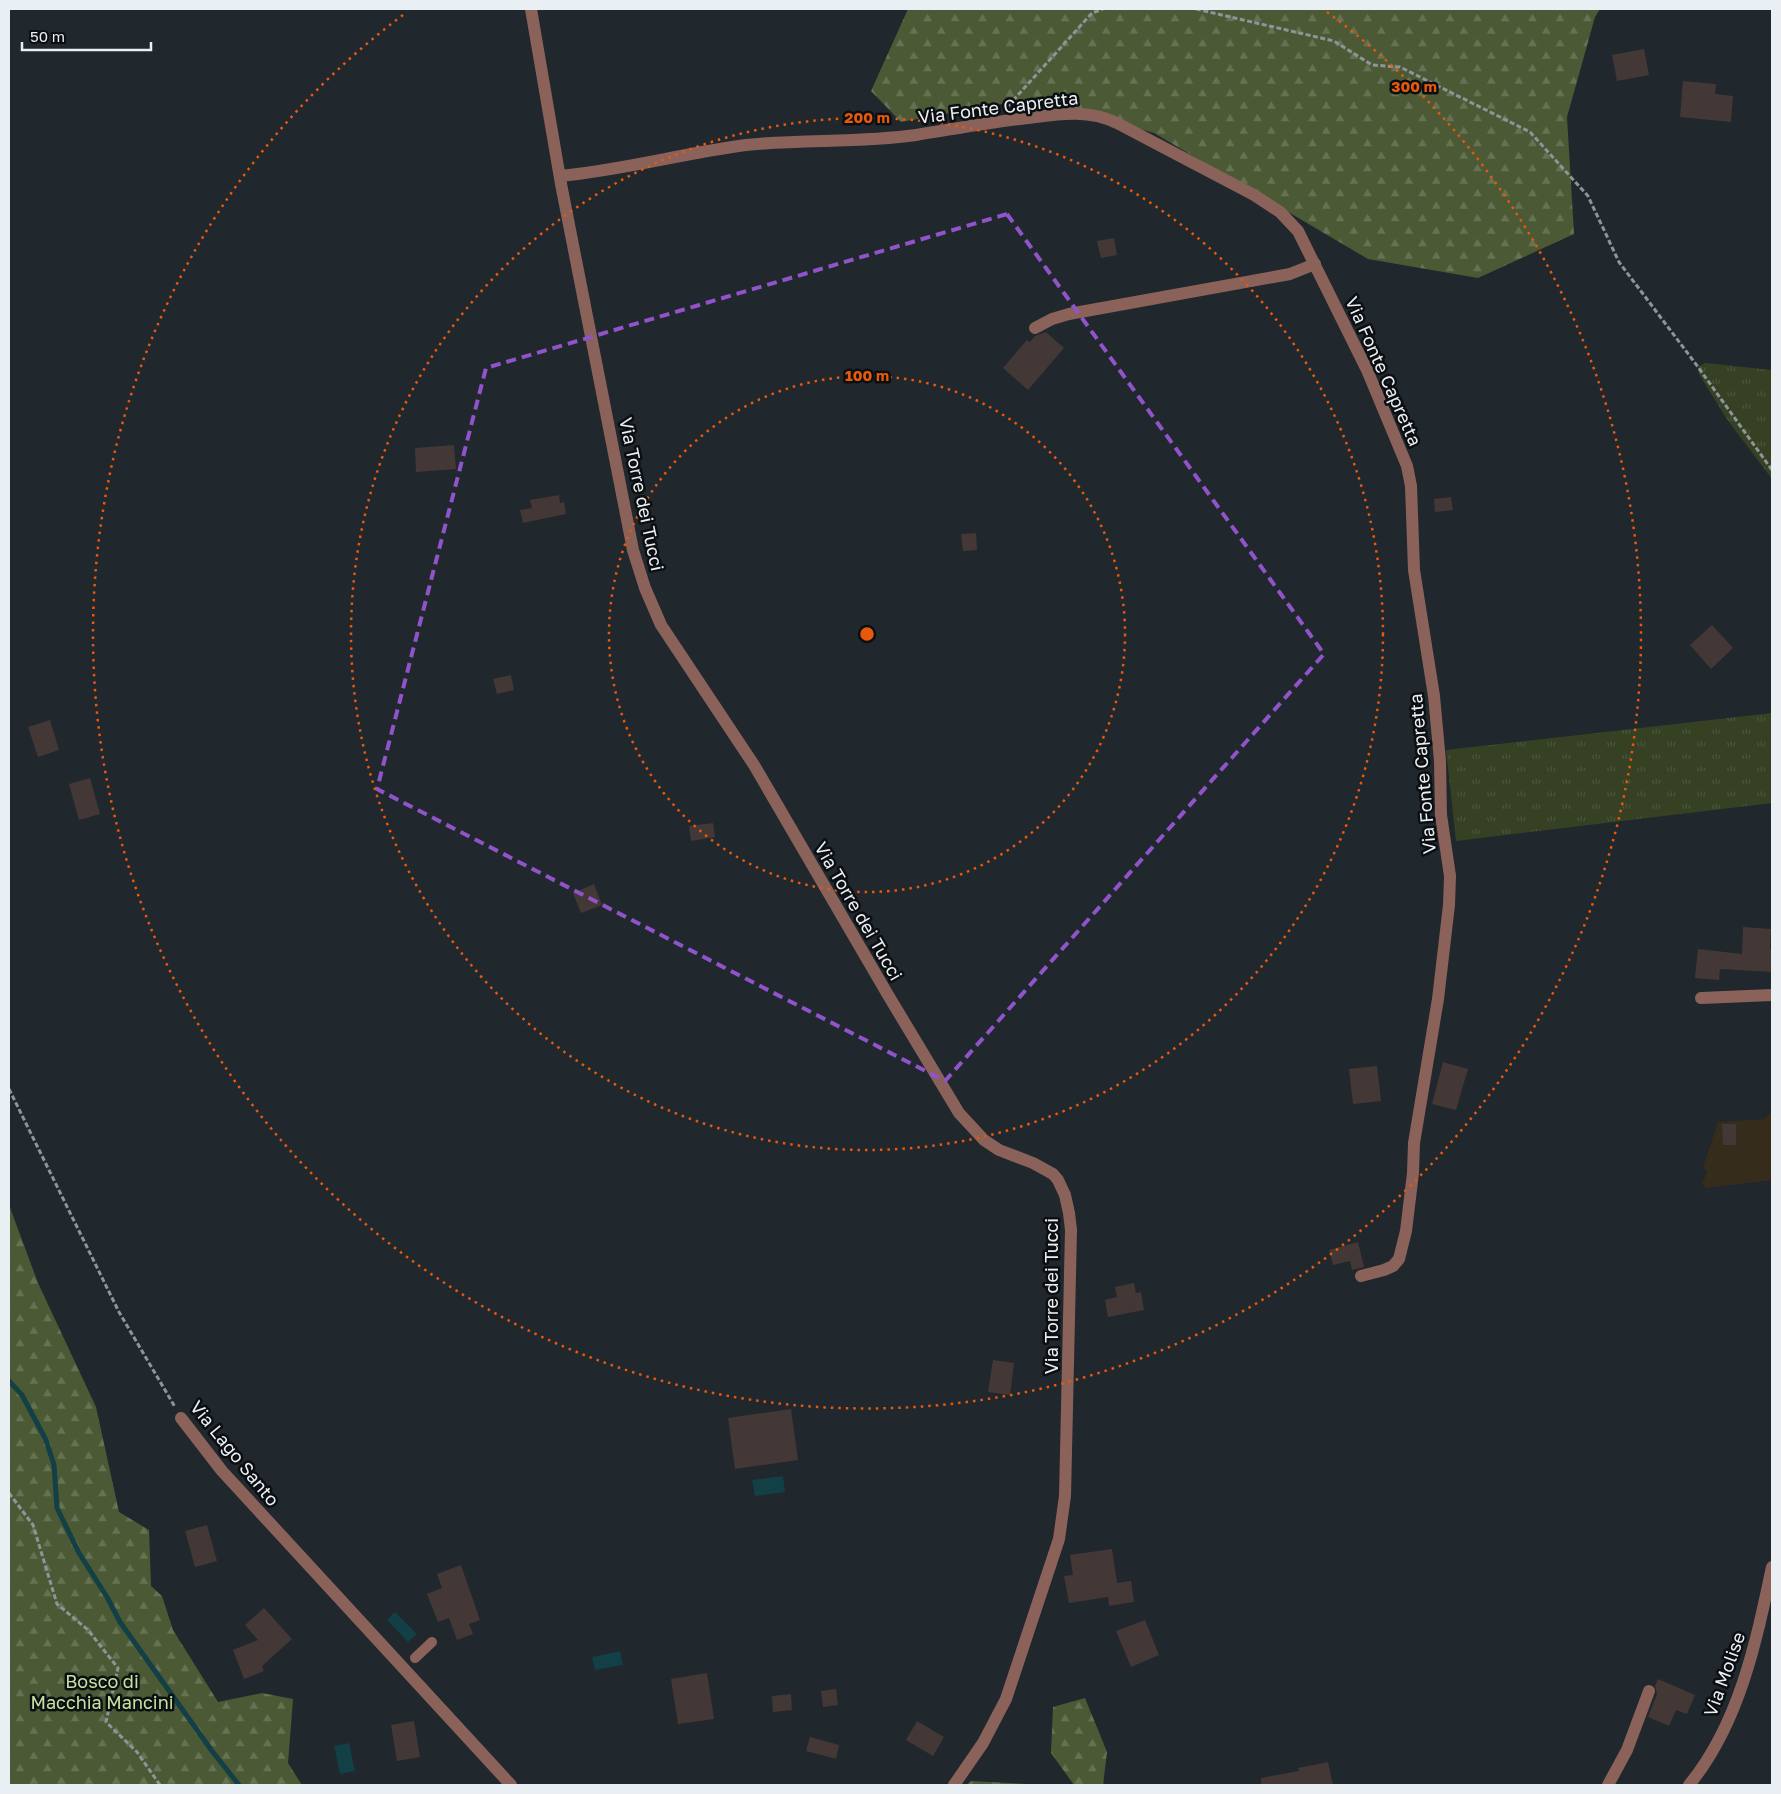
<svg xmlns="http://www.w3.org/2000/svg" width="1781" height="1794" viewBox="0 0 1781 1794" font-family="'Golos Text',sans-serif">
	<defs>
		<pattern id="grass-tufts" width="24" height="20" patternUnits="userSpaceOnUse" patternTransform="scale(1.25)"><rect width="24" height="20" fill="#364124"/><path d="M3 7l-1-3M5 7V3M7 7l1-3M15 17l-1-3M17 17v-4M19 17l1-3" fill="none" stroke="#4a543a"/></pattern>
		<pattern id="forest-firs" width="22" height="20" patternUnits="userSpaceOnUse" patternTransform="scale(1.25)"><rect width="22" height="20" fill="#4b5a35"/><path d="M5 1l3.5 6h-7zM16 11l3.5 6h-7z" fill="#657253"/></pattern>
	</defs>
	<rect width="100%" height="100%" fill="#20272d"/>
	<!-- industrial -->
	<polygon fill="#352c1c" points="1772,1111 1772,1180 1707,1188 1702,1184 1707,1172 1703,1167 1718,1122 1764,1119"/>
	<!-- grass -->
	<g fill="url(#grass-tufts)">
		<polygon points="1705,363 1772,370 1772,479 1726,418 1699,374 1698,367"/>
		<polygon points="1772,713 1772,803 1456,841 1446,750"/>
	</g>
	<!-- forest -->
	<g fill="url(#forest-firs)">
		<polygon points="908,9 1600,9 1595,17 1567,117 1574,234 1478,278 1368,259 1154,133 1035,98 901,122 871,91"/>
		<polygon points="9,1205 38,1283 96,1407 119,1512 149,1530 151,1586 162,1596 173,1630 218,1702 262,1693 293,1699 288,1763 302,1785 9,1785"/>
		<polygon points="1085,1698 1107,1752 1103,1785 1074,1785 1051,1753 1053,1707"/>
		<polygon points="971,1781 1044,1785 967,1785"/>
	</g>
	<!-- water -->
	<g fill="#133f46">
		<polygon points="783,1476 785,1492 755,1496 752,1480"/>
		<polygon points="395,1612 417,1634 408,1642 387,1620"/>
		<polygon points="620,1651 623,1665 595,1670 592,1657"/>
		<polygon points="349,1743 355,1771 340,1774 334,1746"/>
	</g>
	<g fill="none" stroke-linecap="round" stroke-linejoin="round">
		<!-- stream -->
		<polyline stroke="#133f46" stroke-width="5" points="9,1381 22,1395 46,1440 54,1465 57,1508 79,1553 107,1597 120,1622 212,1751 239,1785"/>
	</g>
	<!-- building -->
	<g fill="#433836">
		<polygon points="1644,49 1649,75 1617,81 1612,55"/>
		<polygon points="1683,81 1716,84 1715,94 1733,96 1731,122 1680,117"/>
		<polygon points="1114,238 1117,255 1101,258 1097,241"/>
		<polygon points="1046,332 1064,348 1028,390 1003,368 1027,340 1030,342 1035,336"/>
		<polygon points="454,445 456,469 416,472 415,448"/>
		<polygon points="559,495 560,503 564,502 566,514 523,523 520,510 532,508 530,500"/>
		<polygon points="1451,497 1453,510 1435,512 1434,499"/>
		<polygon points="976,533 977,550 963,551 961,534"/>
		<polygon points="1712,625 1733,648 1711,669 1690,645"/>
		<polygon points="511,675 514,690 497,694 493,679"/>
		<polygon points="50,720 59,750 38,757 28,727"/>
		<polygon points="90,778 100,814 79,820 69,784"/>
		<polygon points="713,823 715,837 691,841 689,826"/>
		<polygon points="594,884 602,905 581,913 573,893"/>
		<polygon points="1743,927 1771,929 1770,949 1772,949 1772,972 1720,969 1719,980 1695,978 1698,949 1742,954"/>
		<polygon points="1443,1062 1468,1069 1456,1110 1432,1104"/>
		<polygon points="1377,1066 1381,1101 1353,1104 1349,1069"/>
		<polygon points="1722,1124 1736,1124 1736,1145 1723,1145"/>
		<polygon points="1358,1242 1364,1267 1352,1270 1350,1261 1333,1265 1329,1250"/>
		<polygon points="1134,1283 1136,1293 1141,1292 1144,1310 1108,1317 1105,1300 1117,1297 1115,1287"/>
		<polygon points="993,1360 1014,1363 1010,1395 988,1392"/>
		<polygon points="791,1409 798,1460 735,1469 728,1418"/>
		<polygon points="207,1525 217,1561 195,1567 185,1531"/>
		<polygon points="1112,1549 1117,1583 1131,1581 1134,1602 1109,1606 1108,1597 1069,1603 1064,1576 1073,1575 1070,1555"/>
		<polygon points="461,1565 480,1620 469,1624 473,1634 457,1640 449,1618 438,1622 427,1594 442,1588 437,1574"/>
		<polygon points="264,1608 292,1639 262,1666 264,1671 244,1679 233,1650 258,1640 245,1625"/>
		<polygon points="1145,1620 1159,1655 1131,1667 1116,1631"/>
		<polygon points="707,1673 714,1719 678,1724 671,1679"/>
		<polygon points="1658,1679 1695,1695 1687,1714 1676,1710 1669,1726 1648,1717 1657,1694 1655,1686"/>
		<polygon points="836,1689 838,1705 823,1707 821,1691"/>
		<polygon points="791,1694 792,1710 773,1712 772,1696"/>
		<polygon points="414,1721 420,1757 397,1761 391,1725"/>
		<polygon points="917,1721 944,1737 933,1756 906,1740"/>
		<polygon points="810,1737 839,1745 836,1759 806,1751"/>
		<polygon points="1328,1762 1333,1785 1261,1785 1261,1778 1299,1771 1298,1768"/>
	</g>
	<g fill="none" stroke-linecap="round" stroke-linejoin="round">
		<!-- path -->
		<g stroke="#8e9499" stroke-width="3" stroke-dasharray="5 2.5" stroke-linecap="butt">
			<polyline points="1196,9 1334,41 1372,65 1400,67 1530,132 1588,196 1619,262 1698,367 1772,470"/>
			<polyline points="1008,106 1092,13 1103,9"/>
			<polyline points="9,1089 119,1312 175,1407"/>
			<polyline points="9,1493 33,1525 57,1604 88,1630 118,1668 106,1722 137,1752 160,1785"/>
		</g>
		<!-- pedestrian -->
		<polyline stroke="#8a625a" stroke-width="10" points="415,1658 432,1642"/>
		<!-- minor -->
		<g stroke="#8a625a" stroke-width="12">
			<polyline points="531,9 561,184 633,550 645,588 661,625 754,765 888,995 959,1113 984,1140 999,1150 1033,1163 1053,1174 1058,1180 1065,1195 1069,1213 1071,1230 1065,1496 1059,1539 1006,1699 983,1743 954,1785"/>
			<path d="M560,176C623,170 684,153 746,145C803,139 860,143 916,135C954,129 990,122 1028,118C1059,114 1088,109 1117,123L1254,195L1280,212L1298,231L1367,370L1407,466L1411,486L1414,570L1434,696L1440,761L1441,815L1450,876L1449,905L1438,999L1414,1143L1413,1173L1406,1231L1399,1259L1393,1266L1384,1270L1361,1276"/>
			<polyline points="1035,328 1052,319 1069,314 1290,274 1315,264"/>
			<polyline points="1701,998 1772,995"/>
			<polyline points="181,1418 222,1471 511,1785"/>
			<polyline points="1608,1785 1627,1750 1649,1691"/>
			<path d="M1689,1785C1739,1724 1756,1643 1772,1567"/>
		</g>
	</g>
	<!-- marked area -->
	<path fill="none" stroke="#9153c9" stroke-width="4" stroke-dasharray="10 6" stroke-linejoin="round" d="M1007,214L1324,654L945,1081L377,789L486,368Z"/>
	<!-- distance rings -->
	<g fill="none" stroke="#e8590c" stroke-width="2.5" stroke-dasharray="2.5 5">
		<circle cx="867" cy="634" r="258"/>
		<circle cx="867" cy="634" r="516"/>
		<path d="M1327 12A774 774 0 1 1 407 12"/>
	</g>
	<g text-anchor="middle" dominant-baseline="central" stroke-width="5" stroke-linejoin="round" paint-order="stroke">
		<!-- street labels -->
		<g font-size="18" fill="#eaeff3" stroke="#0c0f12">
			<text transform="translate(998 107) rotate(-7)">Via Fonte Capretta</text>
			<text transform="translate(1384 371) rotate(66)">Via Fonte Capretta</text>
			<text transform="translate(642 494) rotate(78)">Via Torre dei Tucci</text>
			<text transform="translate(1422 774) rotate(-95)">Via Fonte Capretta</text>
			<text transform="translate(859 911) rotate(60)">Via Torre dei Tucci</text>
			<text transform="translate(1051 1296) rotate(-90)">Via Torre dei Tucci</text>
			<text transform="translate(235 1453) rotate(51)">Via Lago Santo</text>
			<text transform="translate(1724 1674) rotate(-70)">Via Molise</text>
		</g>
		<!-- park labels -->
		<g font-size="18" fill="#c6e2a1" stroke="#0c0f12">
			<text x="102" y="1681">Bosco di<tspan x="102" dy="21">Macchia Mancini</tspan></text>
		</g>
	</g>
	<circle cx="867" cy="634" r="8" fill="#e8590c" stroke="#0c0f12" stroke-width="2.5"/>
	<g font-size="15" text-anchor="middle" font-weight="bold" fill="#e8590c" stroke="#0c0f12" stroke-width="5" stroke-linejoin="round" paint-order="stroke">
		<text x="1414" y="92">300 m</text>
		<text x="867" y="123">200 m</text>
		<text x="867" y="381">100 m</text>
	</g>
	<!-- border -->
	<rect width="1781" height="1794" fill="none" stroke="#eaeff3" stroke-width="20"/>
	<!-- scale -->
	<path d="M22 42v8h129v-8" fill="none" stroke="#eaeff3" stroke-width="2.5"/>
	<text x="30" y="42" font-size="15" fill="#eaeff3" stroke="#0c0f12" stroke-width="4" paint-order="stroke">50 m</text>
</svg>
